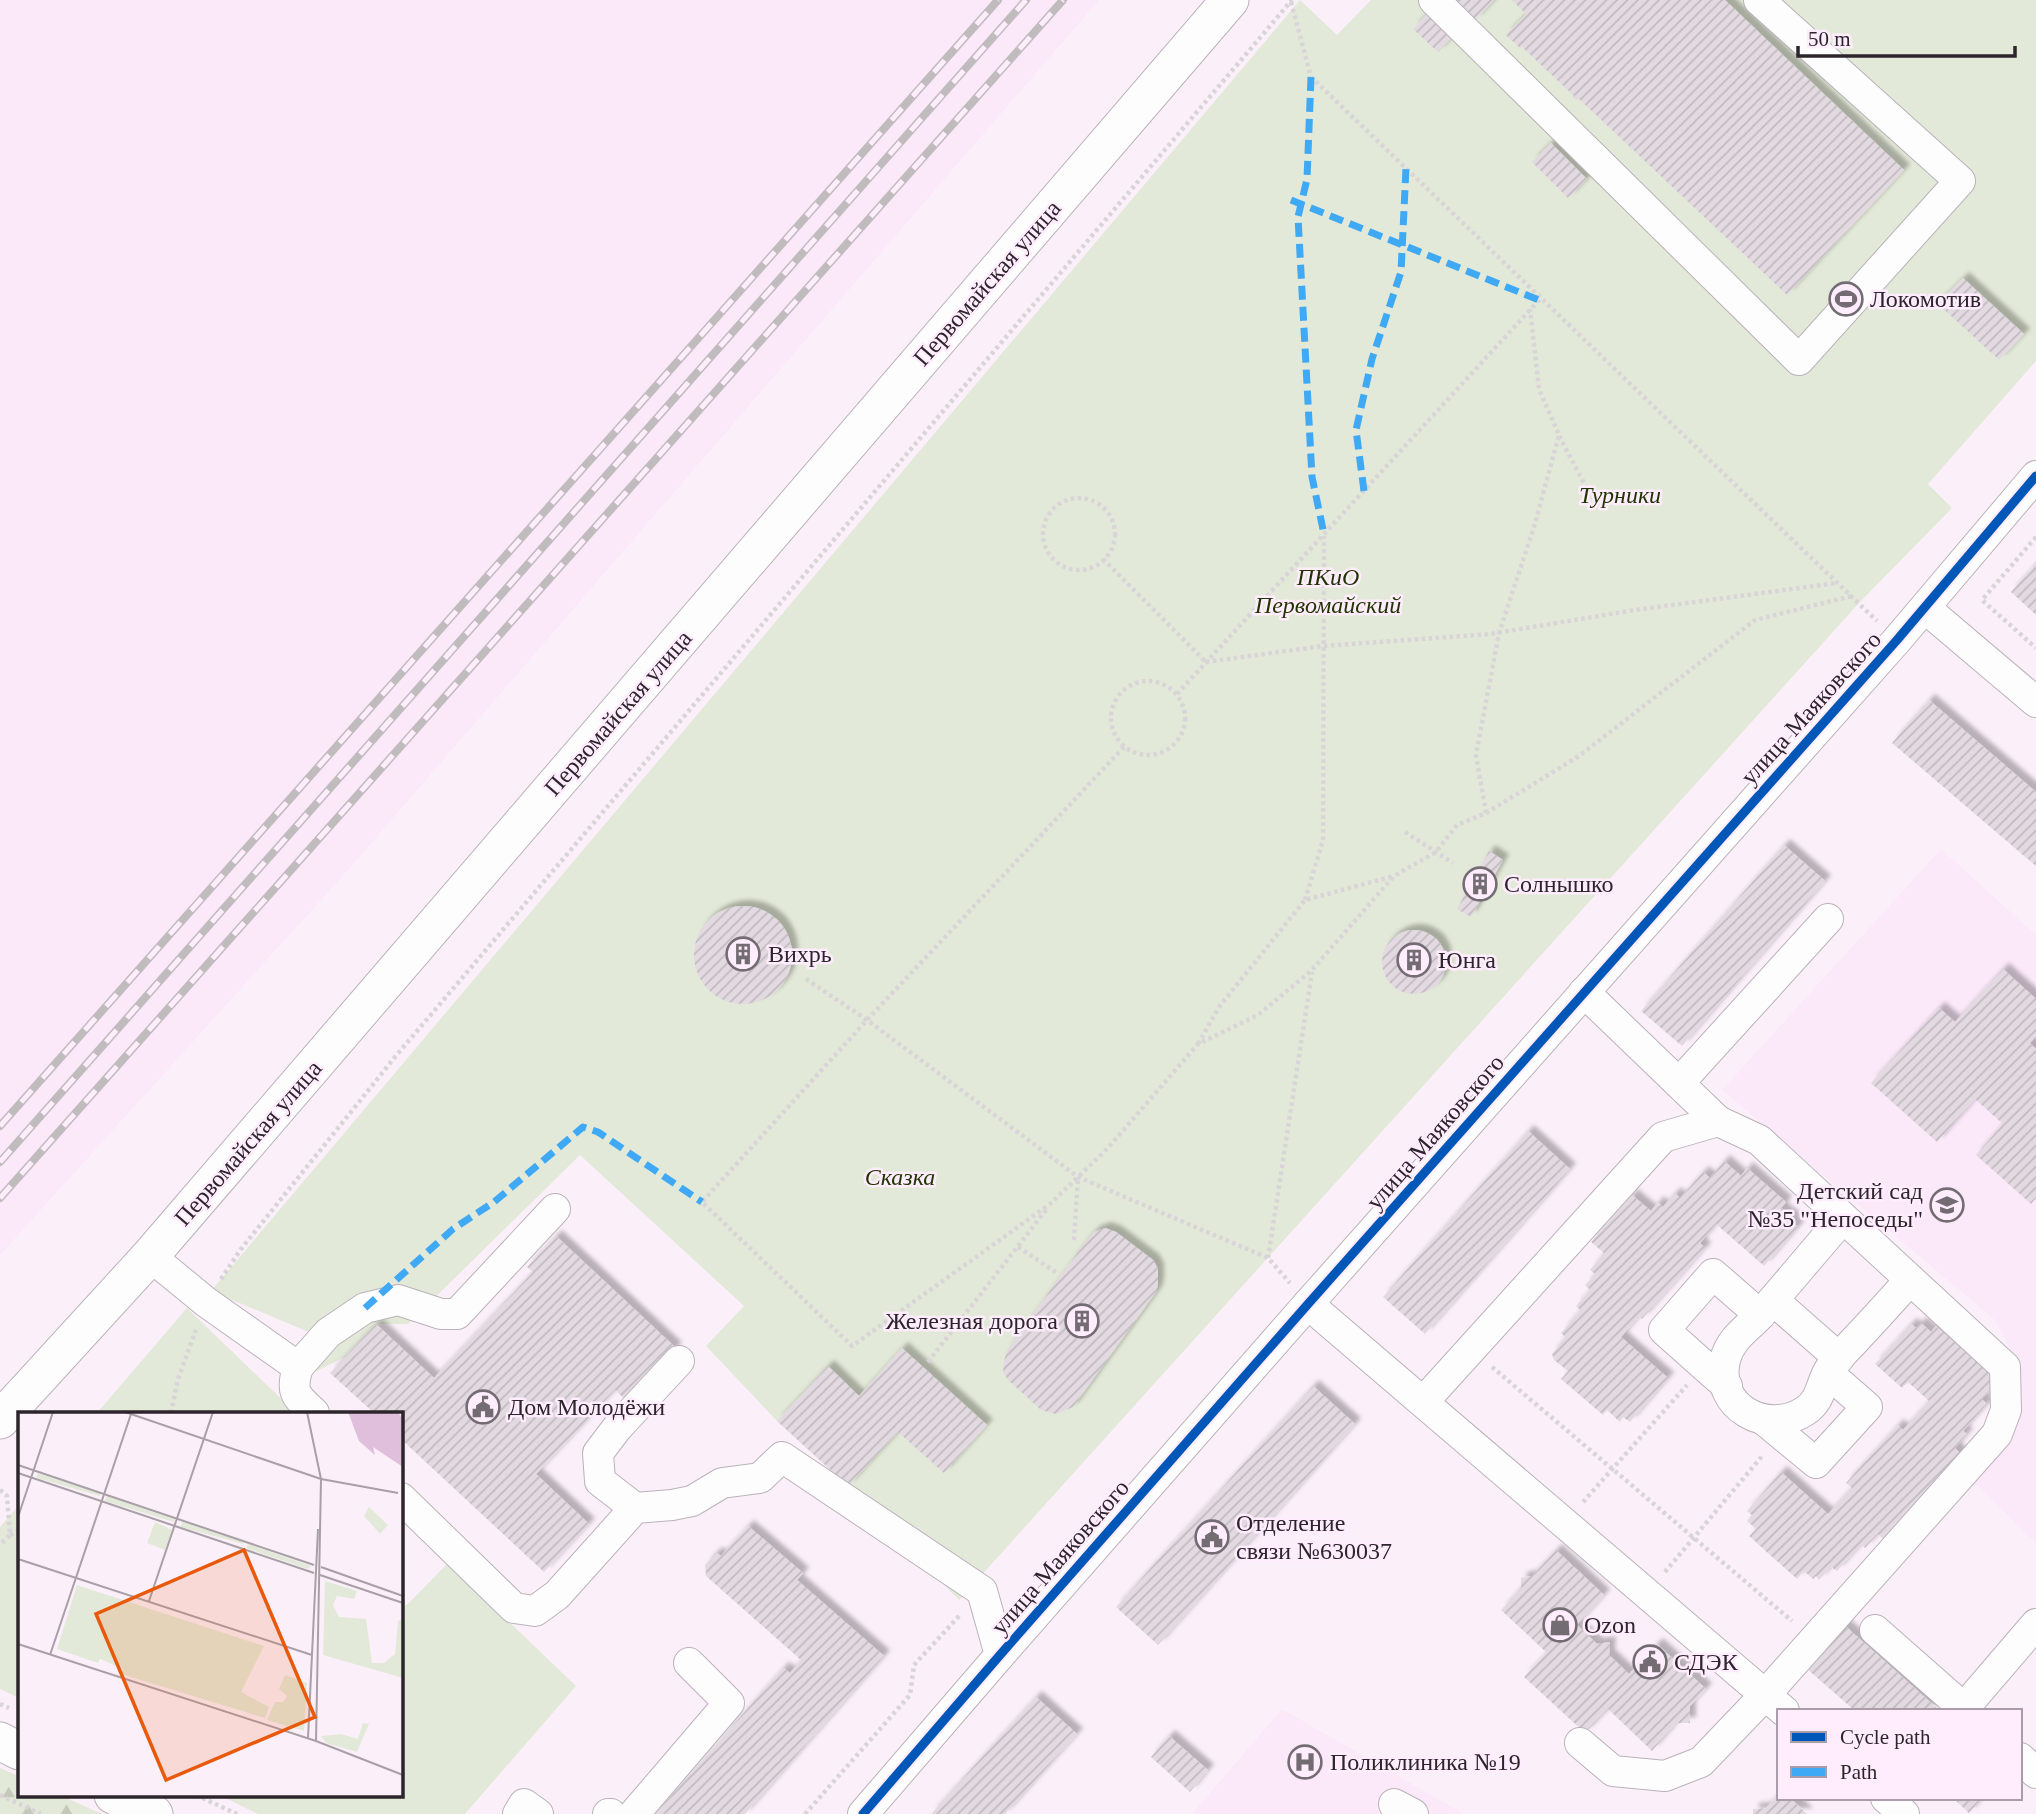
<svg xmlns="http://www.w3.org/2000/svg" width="2036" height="1814" viewBox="0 0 2036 1814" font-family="Georgia,serif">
	<defs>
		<pattern id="forest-firs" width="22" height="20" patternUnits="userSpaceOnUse" patternTransform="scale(1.75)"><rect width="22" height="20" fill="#e3e9d8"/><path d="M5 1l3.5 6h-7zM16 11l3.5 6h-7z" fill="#c3c8ba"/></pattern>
		<pattern id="building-hatch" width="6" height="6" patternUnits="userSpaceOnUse" patternTransform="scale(1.75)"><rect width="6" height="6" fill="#e2d9e1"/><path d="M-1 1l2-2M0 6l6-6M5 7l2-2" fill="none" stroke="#c2bac1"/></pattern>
		<filter id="shadow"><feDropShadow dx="6" dy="-6" stdDeviation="2" flood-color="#0004"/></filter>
	</defs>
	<rect width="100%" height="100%" fill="#fbf0fa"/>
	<!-- built -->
	<g fill="#fbe8f9">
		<polygon points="0,0 1099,0 349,869 0,1255"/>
		<polygon points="1941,849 2036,935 2036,1543 1975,1483 2013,1429 2016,1359 1995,1320 1722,1090"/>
		<polygon points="1282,1709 1464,1814 1192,1814"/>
	</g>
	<!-- forest -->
	<polygon fill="url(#forest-firs)" points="0,1768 19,1776 19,1795 60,1795 102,1814 0,1814"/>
	<!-- park -->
	<g fill="#e3e9d8">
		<polygon points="1300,0 1337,35 1371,0 2036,0 2036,361 1928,484 1952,508 1859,603 959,1600 848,1486 777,1421 706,1346 744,1306 580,1155 408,1324 376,1324 345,1357 307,1376 323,1338 211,1291"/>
		<polygon points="187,1308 296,1413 97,1413"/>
		<polygon points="19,1505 19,1698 0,1689 0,1527"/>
		<polygon points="448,1563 576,1686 465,1814 258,1814 219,1795 401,1795 401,1608 409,1603"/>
	</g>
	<!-- building -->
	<g fill="url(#building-hatch)" filter="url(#shadow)">
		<polygon points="1454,0 1494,0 1475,20"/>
		<polygon points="1512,0 1725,0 1904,170 1787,295 1578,98 1576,100 1573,97 1574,96 1521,46 1520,48 1506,35 1526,14"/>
		<polygon points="1430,11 1455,34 1438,52 1413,29"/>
		<polygon points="1551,143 1587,179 1568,198 1532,162"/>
		<polygon points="1963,278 2024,334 1999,360 1938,304"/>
		<polygon points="2036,564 2036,615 2011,592"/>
		<polygon points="1929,700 2036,792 2036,866 1892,743"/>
		<polygon points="1784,845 1825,881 1682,1046 1641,1011"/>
		<polygon points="1489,851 1503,860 1471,917 1457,909"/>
		<circle cx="743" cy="955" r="49"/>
		<circle cx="1414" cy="962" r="32"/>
		<polygon points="2003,969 2036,999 2036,1036 2030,1043 2036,1049 2036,1198 2031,1204 1976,1155 2003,1124 1975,1099 1937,1142 1871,1083 1939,1008 1955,1022"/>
		<polygon points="1528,1131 1570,1169 1425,1334 1383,1297"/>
		<polygon points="1724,1161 1741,1176 1747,1168 1786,1202 1781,1208 1795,1219 1792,1222 1798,1227 1764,1266 1716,1224 1700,1243 1705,1248 1642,1319 1639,1316 1621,1337 1668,1378 1630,1422 1623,1417 1620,1422 1607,1410 1603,1415 1561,1379 1568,1371 1554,1360 1552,1354 1565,1337 1561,1333 1580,1310 1576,1306 1590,1290 1585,1285 1595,1274 1590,1270 1604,1253 1591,1242 1632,1195 1651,1211 1658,1202 1663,1207 1675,1193 1680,1198 1703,1172 1710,1178"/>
		<polygon points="1105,1228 1116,1232 1153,1260 1158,1269 1158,1284 1156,1292 1073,1407 1056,1414 1048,1412 1041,1410 1007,1379 1003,1371 1004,1360 1008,1349 1083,1245 1094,1232"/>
		<polygon points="556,1236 676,1348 627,1401 615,1390 536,1474 589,1524 544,1572 401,1439 401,1413 374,1413 330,1373 376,1324 434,1378 533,1272 527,1267"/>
		<polygon points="1921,1323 1931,1332 1936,1326 1991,1375 1994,1386 1982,1399 1987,1404 1963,1431 1967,1434 1955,1448 1964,1457 1898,1531 1894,1527 1883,1539 1878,1534 1865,1548 1861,1544 1837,1571 1831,1567 1819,1580 1816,1576 1813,1579 1804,1571 1797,1579 1749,1536 1756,1529 1747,1521 1752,1515 1747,1511 1781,1472 1828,1514 1852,1488 1846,1483 1898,1425 1903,1430 1929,1401 1908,1382 1902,1388 1875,1364 1911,1324 1916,1328"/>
		<polygon points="902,1348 987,1425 944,1473 898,1432 848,1486 777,1421 828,1366 859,1396"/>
		<polygon points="1313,1386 1355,1424 1158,1645 1116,1607"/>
		<polygon points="748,1526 803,1573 797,1580 884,1656 745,1814 655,1814 783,1668 790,1673 801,1660 706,1576 705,1565 716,1553 721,1556"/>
		<polygon points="1556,1550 1604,1595 1577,1625 1597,1644 1610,1642 1609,1655 1629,1674 1657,1644 1706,1689 1690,1706 1690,1723 1676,1723 1652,1751 1608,1709 1585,1733 1524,1677 1547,1653 1501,1610 1521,1588 1521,1578 1532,1576"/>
		<polygon points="1843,1624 1940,1711 1855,1711 1805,1667"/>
		<polygon points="1036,1697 1077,1734 1005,1814 931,1814"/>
		<polygon points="1169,1736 1208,1770 1190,1792 1151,1757"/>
		<polygon points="1779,1794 1779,1798 1790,1798 1807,1814 1753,1814 1753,1809 1766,1808"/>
		<polygon points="1953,1798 1982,1798 1969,1813"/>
	</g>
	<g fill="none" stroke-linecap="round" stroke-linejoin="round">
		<defs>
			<g id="minor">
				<polyline points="1434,0 1799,360 1960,181 1759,0"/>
				<polyline points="1925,608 2036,702"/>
				<polyline points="1584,992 1718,1121"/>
				<polyline points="1679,1083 1828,919"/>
				<path d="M1843,1218C1815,1250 1788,1283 1760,1315C1746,1330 1730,1339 1725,1360C1714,1407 1767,1436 1805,1411C1823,1399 1820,1382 1831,1367C1838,1357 1848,1348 1856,1339C1874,1320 1892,1300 1910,1280"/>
				<path d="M150,1256L206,1302L298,1367C290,1393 296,1396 314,1413"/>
				<polyline points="1773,1300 1839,1358"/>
				<polyline points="1308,1304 1784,1711"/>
				<polyline points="298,1367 328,1333 365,1308 398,1300 441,1314 457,1314 555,1209"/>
				<polyline points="1727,1386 1664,1330 1713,1274 1760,1315"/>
				<polyline points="1424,1401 1663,1137 1718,1121 1759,1140 2005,1367 2006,1410 1997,1434 1765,1695 1701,1762 1665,1776 1613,1771 1580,1743"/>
				<polyline points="1764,1420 1816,1463 1867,1407 1828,1373"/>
				<polyline points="401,1498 514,1608 535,1611 557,1595 635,1508 672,1505 692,1501 722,1483 760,1478 782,1457 982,1591 1000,1655"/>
				<polyline points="635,1508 600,1481 598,1453 617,1428 679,1361"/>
				<polyline points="1875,1630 1967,1711"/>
				<polyline points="1964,1708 2036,1624"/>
				<polyline points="2020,1758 2036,1773"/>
				<polyline points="1886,1798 1904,1814"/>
				<polyline points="1394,1804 1413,1814"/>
				<polyline points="518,1814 524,1804 538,1814"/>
				<polyline points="608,1814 611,1814"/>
				<polyline points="634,1814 729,1703 689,1663"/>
				<polyline points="863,1814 1000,1655 1308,1304 1897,640 2036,476"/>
			</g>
			<g id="major">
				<polyline points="0,1420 150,1256 1230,0"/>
				<polyline points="0,1741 19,1751"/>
				<polyline points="113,1795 154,1814"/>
			</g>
		</defs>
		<!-- minor casing -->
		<use href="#minor" stroke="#bab2b9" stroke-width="32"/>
		<!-- major casing -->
		<use href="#major" stroke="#bab2b9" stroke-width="39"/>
		<!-- path -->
		<g stroke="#d8d4d7" stroke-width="4.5" stroke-dasharray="3.5 3.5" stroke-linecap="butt">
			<polyline points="1291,2 1311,77 1877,621"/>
			<polyline points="1559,436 1592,498"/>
			<circle cx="1079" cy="534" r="36"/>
			<polyline points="2036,537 1982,600 2036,648"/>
			<polyline points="1103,559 1206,662"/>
			<polyline points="1206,662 1323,646 1490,634 1635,610 1837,583"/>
			<circle cx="1148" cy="718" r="37"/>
			<polyline points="1177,694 1541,298"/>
			<polyline points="1124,747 867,1020 702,1202 852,1346 1050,1204 1107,1149 1198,1044 1258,1015 1312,970 1394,876 1436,852 1457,825 1486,813 1579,756 1755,620 1852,596"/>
			<polyline points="1486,813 1476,755 1499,633 1534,527 1559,435 1539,389 1530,309"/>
			<polyline points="1405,832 1453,863"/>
			<polyline points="1305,900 1323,840 1324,536"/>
			<polyline points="806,979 867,1020 1078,1177 1268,1258 1290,1283"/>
			<polyline points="1198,1044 1219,1007 1305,900 1394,876"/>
			<polyline points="1074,1240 1078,1178"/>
			<polyline points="1018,1247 1057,1273"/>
			<polyline points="1268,1258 1312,972"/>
			<polyline points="221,1279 241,1249 395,1057 1292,0"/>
			<polyline points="928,1362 1046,1210"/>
			<polyline points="1492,1367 1792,1621"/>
			<polyline points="171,1413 178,1379 196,1330"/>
			<polyline points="0,1490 7,1496 10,1535 0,1545"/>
			<polyline points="1583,1502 1687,1385"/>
			<polyline points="10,1535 19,1530"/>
			<polyline points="1665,1572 1763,1455"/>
			<polyline points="0,1704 9,1708"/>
			<polyline points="0,1795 41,1814"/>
			<polyline points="196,1795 237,1814"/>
			<polyline points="805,1814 910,1695 914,1665 960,1615"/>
		</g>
		<!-- minor -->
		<use href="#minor" stroke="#fefdfe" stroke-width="30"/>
		<!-- major -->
		<use href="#major" stroke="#fefdfe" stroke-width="37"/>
		<defs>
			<g id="rail">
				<polyline points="0,1126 998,0"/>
				<polyline points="0,1162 1026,0"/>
				<polyline points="0,1198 1063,0"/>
			</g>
		</defs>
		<!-- rail casing -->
		<use href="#rail" stroke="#c0bcbe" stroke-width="8"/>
		<!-- rail -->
		<use href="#rail" stroke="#ffecfd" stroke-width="5" stroke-dasharray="16" stroke-linecap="butt"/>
		<!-- quiet -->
		<g stroke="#3fa9f5" stroke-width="7" stroke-dasharray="14 7" stroke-linecap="butt">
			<polyline points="1311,77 1307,179 1298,217 1312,477 1324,534"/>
			<polyline points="1291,200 1539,300"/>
			<polyline points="1364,491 1356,430 1372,359 1401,272 1406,168"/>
			<polyline points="365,1308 453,1229 494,1202 583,1127 598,1132 702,1202"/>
		</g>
		<defs>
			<polyline id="cycleway" points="863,1814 1000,1655 1308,1304 1897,640 2036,476"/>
		</defs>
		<!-- cycleway casing -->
		<use href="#cycleway" stroke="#ffecfd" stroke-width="13"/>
		<!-- cycleway -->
		<use href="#cycleway" stroke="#0057b8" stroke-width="9"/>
	</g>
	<!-- icons -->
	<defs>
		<symbol id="stadium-ring" viewBox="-11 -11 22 22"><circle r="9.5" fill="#ffecfd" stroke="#746c73" stroke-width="1.5"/><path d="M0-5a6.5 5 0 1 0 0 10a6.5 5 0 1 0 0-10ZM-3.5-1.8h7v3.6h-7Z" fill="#746c73"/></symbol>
		<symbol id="building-ring" viewBox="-11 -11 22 22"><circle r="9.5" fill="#ffecfd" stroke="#746c73" stroke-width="1.5"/><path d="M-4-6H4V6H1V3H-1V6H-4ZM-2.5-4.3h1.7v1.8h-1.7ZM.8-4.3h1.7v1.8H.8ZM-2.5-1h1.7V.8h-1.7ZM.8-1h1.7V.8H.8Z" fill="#746c73"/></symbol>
		<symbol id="school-ring" viewBox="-11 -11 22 22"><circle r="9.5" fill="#ffecfd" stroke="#746c73" stroke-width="1.5"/><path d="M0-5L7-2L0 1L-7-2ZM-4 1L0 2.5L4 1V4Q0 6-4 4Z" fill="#746c73"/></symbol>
		<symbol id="civic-ring" viewBox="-11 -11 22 22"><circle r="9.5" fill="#ffecfd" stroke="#746c73" stroke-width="1.5"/><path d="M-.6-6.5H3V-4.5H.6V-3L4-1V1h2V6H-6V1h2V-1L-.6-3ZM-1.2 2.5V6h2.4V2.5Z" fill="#746c73"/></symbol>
		<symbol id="shop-ring" viewBox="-11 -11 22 22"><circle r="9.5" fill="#ffecfd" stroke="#746c73" stroke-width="1.5"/><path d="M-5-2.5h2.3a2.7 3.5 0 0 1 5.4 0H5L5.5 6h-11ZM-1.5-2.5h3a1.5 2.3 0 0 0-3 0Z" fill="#746c73"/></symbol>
		<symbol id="hospital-ring" viewBox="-11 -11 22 22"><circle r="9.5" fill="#ffecfd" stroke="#746c73" stroke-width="1.5"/><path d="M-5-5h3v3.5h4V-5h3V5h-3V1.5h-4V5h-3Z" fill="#746c73"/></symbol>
	</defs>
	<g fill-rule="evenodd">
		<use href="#stadium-ring" x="1827" y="280" width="38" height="38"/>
		<use href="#building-ring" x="1461" y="865" width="38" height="38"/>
		<use href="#building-ring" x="724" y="935" width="38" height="38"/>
		<use href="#building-ring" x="1395" y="941" width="38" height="38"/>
		<use href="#school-ring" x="1928" y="1186" width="38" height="38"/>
		<use href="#building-ring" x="1063" y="1302" width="38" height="38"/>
		<use href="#civic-ring" x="464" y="1388" width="38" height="38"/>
		<use href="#civic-ring" x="1193" y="1518" width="38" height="38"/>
		<use href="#shop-ring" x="1541" y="1606" width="38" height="38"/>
		<use href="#civic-ring" x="1631" y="1643" width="38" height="38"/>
		<use href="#hospital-ring" x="1286" y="1743" width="38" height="38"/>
	</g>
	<g text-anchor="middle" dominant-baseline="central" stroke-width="5" stroke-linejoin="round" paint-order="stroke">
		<!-- street labels -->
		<g font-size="24" fill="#2c252b" stroke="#ffecfd">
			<text transform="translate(987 283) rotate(-49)">Первомайская улица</text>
			<text transform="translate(1811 708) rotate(-48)">улица Маяковского</text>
			<text transform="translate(618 713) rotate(-49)">Первомайская улица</text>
			<text transform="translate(1435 1132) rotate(-49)">улица Маяковского</text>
			<text transform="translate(248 1143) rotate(-49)">Первомайская улица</text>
			<text transform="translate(1060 1557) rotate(-49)">улица Маяковского</text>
		</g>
		<!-- poi labels -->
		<g font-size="24" fill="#2c252b" stroke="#ffecfd" text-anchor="start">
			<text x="1870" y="299">Локомотив</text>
			<text x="1504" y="884">Солнышко</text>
			<text x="768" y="954">Вихрь</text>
			<text x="1438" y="960">Юнга</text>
			<text x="1923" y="1191" text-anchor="end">Детский сад<tspan x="1923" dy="28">№35 "Непоседы"</tspan></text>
			<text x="1058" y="1321" text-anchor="end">Железная дорога</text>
			<text x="508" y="1407">Дом Молодёжи</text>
			<text x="1236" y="1523">Отделение<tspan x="1236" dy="28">связи №630037</tspan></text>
			<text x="1584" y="1625">Ozon</text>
			<text x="1674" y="1662">СДЭК</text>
			<text x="1330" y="1762">Поликлиника №19</text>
		</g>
		<!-- park labels -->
		<g font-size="24" font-style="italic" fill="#1f3400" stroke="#ffecfd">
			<text x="1620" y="495">Турники</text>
			<text x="1328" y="577">ПКиО<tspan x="1328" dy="28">Первомайский</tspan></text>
			<text x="900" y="1177">Сказка</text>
		</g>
	</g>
	<!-- overview -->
	<g transform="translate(18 1412)">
		<rect width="385" height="385" fill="#fbf0fa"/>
		<path d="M19,61L82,81V84L19,66ZM89,84L156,107V110L87,89ZM164,109L225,130V132L163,115ZM230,132L293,154L290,157L228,136ZM307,169L339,179L336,187L319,184L315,193L321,205L348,207L354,251H366L377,242L380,209L385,206V266L305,243ZM345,311L351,312L339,340L308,331L303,324L323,322L340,327Z" fill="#e3e9d8"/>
		<path d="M351,95L370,113L362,122L346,104ZM137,110L154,118L147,138L129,131ZM59,173L246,234L223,280L251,295L247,306L103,262L105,257L82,247L80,251L39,237ZM267,263L289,271L286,319L249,308L257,290H265L269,284L261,277Z" fill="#e3e9d8"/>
		<path d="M330,0H379L385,6V55L355,35L357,43L341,29Z" fill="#e0bfdd"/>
		<path fill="none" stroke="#a89fa7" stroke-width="2" d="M107,0L303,67L380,81M289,0L303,67L298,329M0,53L296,153M0,61L296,161M0,105L35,0M0,147L294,243M303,155L385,184M302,163L385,191M131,189L195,0M0,232L298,329L385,363M32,243L113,2M290,326L300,117"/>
		<path fill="#e8590c" fill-opacity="0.15" stroke="#e8590c" stroke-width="3.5" d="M226,138L297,305L148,368L78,202Z"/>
		<rect width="385" height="385" fill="none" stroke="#2c252b" stroke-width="3.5"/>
	</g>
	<!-- legend -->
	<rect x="1777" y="1709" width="245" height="91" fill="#ffecfd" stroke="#ab9ca9" stroke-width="2"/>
	<rect x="1791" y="1732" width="35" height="10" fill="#0057b8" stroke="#ab9ca9" stroke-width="2"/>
	<text x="1840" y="1744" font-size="21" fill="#2c252b">Cycle path</text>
	<rect x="1791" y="1767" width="35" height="10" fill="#3fa9f5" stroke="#ab9ca9" stroke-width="2"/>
	<text x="1840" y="1779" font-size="21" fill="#2c252b">Path</text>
	<!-- scale -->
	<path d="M1798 46v10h217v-10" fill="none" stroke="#2c252b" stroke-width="3.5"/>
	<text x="1808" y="46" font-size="21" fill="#2c252b" stroke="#ffecfd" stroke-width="5" paint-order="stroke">50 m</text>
</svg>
